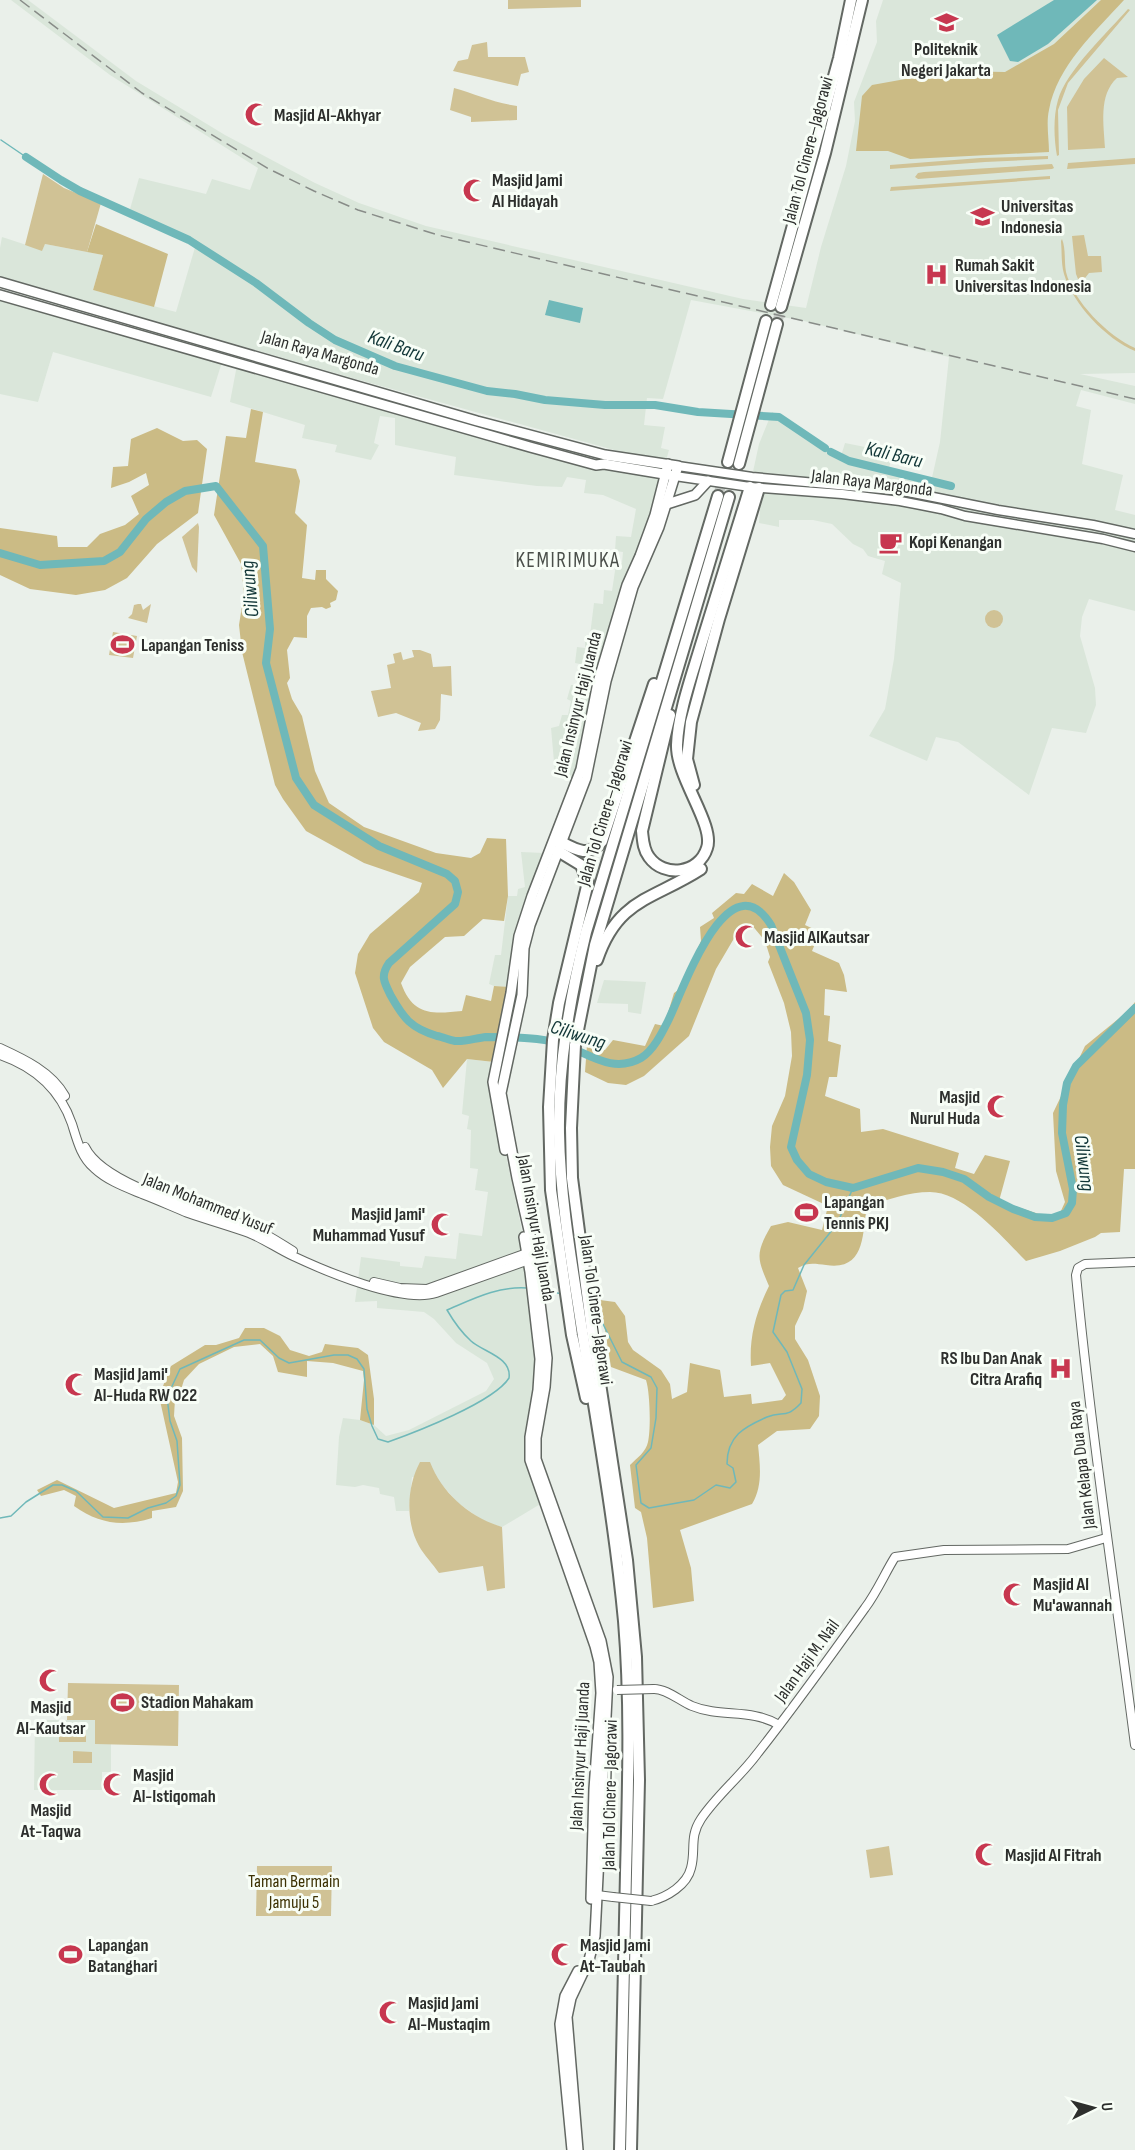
<svg xmlns="http://www.w3.org/2000/svg" width="1135" height="2150" viewBox="0 0 1135 2150" font-family="'Sofia Sans Condensed',sans-serif">
	<rect width="100%" height="100%" fill="#eaf0ea"/>
	<!-- built -->
	<g fill="#dae6da">
		<polygon points="11,0 28,0 136,81 225,135 315,183 359,203 426,226 743,299 806,308 821,247 846,166 855,121 854,102 877,42 876,21 883,0 1135,0 1135,373 1080,374 1135,386 1135,404 1081,390 1076,406 1091,410 1082,464 1123,475 1115,510 1135,515 1135,611 1089,599 1082,617 1080,636 1095,688 1096,705 1086,733 1052,728 1029,795 958,742 936,737 927,761 869,736 885,709 894,659 901,583 882,574 885,561 868,556 863,549 853,544 832,524 813,520 779,520 779,527 759,523 760,511 756,502 747,499 759,444 772,412 841,456 845,443 880,450 880,458 891,461 888,471 931,482 940,442 949,357 804,321 691,300 663,399 647,398 644,425 665,427 661,448 669,450 665,464 352,378 0,276 0,248 2,237 42,250 45,244 103,255 93,290 176,312 196,244 130,209 139,178 206,194 212,179 250,190 258,168 110,75"/>
		<polygon points="0,297 222,362 211,397 53,352 38,402 0,394"/>
		<polygon points="237,365 576,461 656,475 659,481 651,514 574,779 555,773 551,728 559,726 562,715 568,715 571,701 567,699 571,685 581,685 580,664 575,663 577,647 585,648 585,635 590,635 594,603 603,604 604,590 612,591 616,564 622,563 623,552 615,551 616,536 631,537 636,509 603,495 584,493 586,480 567,477 562,487 537,486 454,475 456,457 395,445 395,418 380,416 374,443 379,445 371,460 335,452 337,445 302,438 305,425 230,402"/>
		<polygon points="521,852 544,853 510,987 494,986 489,984 495,955 501,955 508,896 517,896 518,889 525,887"/>
		<polygon points="604,980 646,982 641,1014 628,1012 628,1004 597,1003"/>
		<polygon points="467,1059 494,1062 491,1085 527,1254 538,1361 535,1405 542,1503 502,1527 485,1522 458,1503 436,1478 412,1477 409,1511 396,1511 394,1497 380,1494 379,1488 363,1485 355,1487 336,1485 339,1437 343,1418 360,1420 374,1425 386,1436 409,1430 486,1391 494,1379 487,1363 456,1343 434,1319 424,1312 377,1308 377,1301 355,1302 361,1257 400,1262 400,1266 422,1268 425,1256 456,1259 459,1233 482,1236 488,1192 475,1190 478,1169 470,1168 471,1130 467,1129 469,1116 462,1114"/>
		<polygon points="35,1720 95,1720 95,1744 111,1744 111,1772 102,1772 102,1790 34,1790"/>
	</g>
	<!-- green -->
	<g fill="#d0c295">
		<polygon points="508,0 581,0 581,7 508,9"/>
		<path d="M1128,9L1130,10L1068,83L1058,110L1059,155L1057,156C1054,139 1053,117 1058,100C1066,71 1108,32 1128,9Z"/>
		<polygon points="487,42 488,57 525,57 529,72 521,74 518,86 453,71 458,61 468,59 472,45"/>
		<path d="M1104,58L1128,77L1117,78C1098,95 1104,126 1105,148L1068,150L1067,107L1084,79Z"/>
		<path d="M454,88C475,94 495,103 517,106V120L471,122V117L450,110Z"/>
		<polygon points="1048,156 1048,159 985,162 890,169 890,165 980,158"/>
		<polygon points="1135,158 1135,164 1067,169 1068,163"/>
		<polygon points="1052,164 1054,168 1052,169 918,179 915,177 918,173 924,172"/>
		<polygon points="43,174 64,188 101,203 87,252 45,244 42,251 25,245"/>
		<polygon points="1050,176 1050,179 890,191 891,187"/>
		<polygon points="1084,235 1088,256 1101,256 1102,272 1089,273 1085,278 1078,279 1076,274 1072,236"/>
		<path d="M1062,239C1066,249 1064,261 1066,272C1073,301 1108,336 1135,348V351C1106,339 1073,304 1064,274C1061,264 1062,252 1061,241Z"/>
		<polygon points="198,523 199,527 197,573 192,567 182,537"/>
		<polygon points="138,604 141,604 143,610 151,604 147,623 128,618 132,614 134,605"/>
		<circle cx="994" cy="619" r="9"/>
		<polygon points="113,632 137,636 133,658 109,655"/>
		<polygon points="412,650 420,650 431,654 433,667 451,666 452,696 441,694 440,720 435,729 418,731 421,723 396,713 378,717 371,691 391,688 387,665 395,663 393,654 401,652 403,660 414,657"/>
		<path d="M420,1462H430C442,1493 469,1517 502,1527L505,1588L487,1591L483,1566L439,1573C433,1564 424,1555 419,1546C405,1521 407,1486 420,1462Z"/>
		<polygon points="68,1683 179,1685 178,1746 95,1744 95,1720 67,1720"/>
		<rect x="59" y="1730" width="27" height="12"/>
		<polygon points="73,1751 92,1752 92,1763 73,1763"/>
		<polygon points="889,1846 893,1875 870,1878 866,1850"/>
		<polygon points="257,1866 332,1866 331,1916 256,1916"/>
	</g>
	<!-- forest -->
	<g fill="#cbbb85">
		<path d="M1101,0H1124C1095,32 1057,66 1049,110C1046,123 1049,139 1049,152L910,159L888,151H856L862,96L872,85L950,71L1005,72L1054,44Z"/>
		<polygon points="96,224 168,254 154,307 93,290 103,255 87,252"/>
		<path d="M251,409L263,412L255,462L296,469L300,481L295,513L307,525L302,578L315,580L316,570H326V579L338,591L336,600L330,603L331,607L326,609L322,607L311,608L307,616V638L294,637L287,650L290,678L287,683L292,699L302,716L315,771L329,803L364,827L436,853L471,858L480,853L487,838L506,839L508,896L504,921L483,919L464,936L445,937L410,967L401,983C413,1016 432,1014 462,1011L466,995L491,1001L494,986L510,987L494,1062L467,1059L443,1088L432,1070L384,1042L373,1028L355,973L358,954L370,934L419,892L422,883L364,863L306,831L283,799L275,785L242,652L239,625L244,593L241,564L214,515L226,436L246,438Z"/>
		<polygon points="157,428 183,441 197,440 207,449 198,513 157,544 127,578 105,590 76,595 30,589 0,575 0,528 57,536 58,547 87,547 100,534 125,525 139,514 131,496 149,485 146,473 129,482 111,488 113,467 128,466 131,439"/>
		<path d="M784,873L794,882L811,910L805,925L820,932L812,951L839,963L844,975L847,992L825,989L824,1015L830,1016L828,1041L841,1045L837,1077H829L825,1096L860,1109L861,1132L883,1129L959,1153L955,1168L974,1174L985,1155L1010,1161L999,1201L1048,1217L1060,1213L1065,1202L1056,1171L1053,1113L1085,1046L1128,1011L1135,1002V1169H1124L1120,1232L1101,1233L1095,1237L1060,1251L1026,1261C1003,1238 964,1192 930,1192C909,1192 887,1200 867,1206C862,1234 866,1271 826,1265C815,1264 808,1262 798,1268L807,1291L803,1309L795,1326V1339L808,1360L820,1396L819,1416L810,1429L777,1431L758,1445C760,1465 763,1486 752,1504L680,1530L691,1568L694,1601L653,1608L647,1538L641,1512L635,1508L630,1465C637,1458 646,1452 648,1442C651,1429 650,1392 646,1380L611,1367L600,1300L615,1302L625,1316L628,1342L633,1350L661,1370L670,1384L672,1399L687,1392L690,1363L720,1370L724,1397L751,1394L752,1404L782,1400L786,1395L770,1363L751,1366C749,1337 756,1312 769,1286C757,1258 755,1254 771,1226L788,1222L822,1230L828,1206L783,1185L771,1166L770,1147L772,1126L785,1096L792,1056L791,1032L784,1003L768,962L770,957L765,941L751,924L736,935L716,969L689,1036L644,1076L626,1085L608,1083L585,1072L587,1045L605,1050L613,1040L645,1046L655,1024L664,1026L674,993L681,988L701,941L700,927L714,918L712,913L736,893L744,894L752,884L773,896Z"/>
		<path d="M245,1328H264L280,1336L290,1350L309,1356L322,1352L325,1344L358,1348L368,1355L374,1399V1425L360,1420L364,1380L363,1371L333,1363L307,1361V1377L278,1372L273,1356L260,1344L234,1347L199,1364L184,1380L180,1393L175,1399L174,1416L182,1438L183,1491L176,1507L152,1511V1518C123,1527 99,1524 74,1506L76,1496L64,1490L41,1496L37,1490L57,1480L114,1508L176,1493L178,1482L159,1396L171,1366L205,1345H216L239,1338Z"/>
	</g>
	<!-- water -->
	<g fill="#6fb8b9">
		<polygon points="1054,0 1097,0 1048,44 1018,62 1010,61 997,35"/>
		<polygon points="549,300 583,308 580,323 545,315"/>
	</g>
	<g fill="none" stroke-linecap="round" stroke-linejoin="round">
		<!-- stream -->
		<g stroke="#6fb8b9" stroke-width="1.5">
			<polyline points="1,140 26,157"/>
			<polyline points="544,1290 562,1294"/>
			<path d="M594,1314L601,1320L622,1362L651,1377L657,1388L656,1418L651,1448L636,1465L641,1503L649,1508L694,1500L716,1485L730,1488L736,1482L733,1468L727,1464C727,1436 744,1427 767,1417C783,1410 785,1420 801,1403L802,1389L787,1352L773,1332L781,1295L785,1291L793,1290L804,1265L837,1224L853,1188"/>
			<path d="M0,1518L11,1516L26,1502L53,1485H62L76,1491L103,1517L128,1518L148,1508L166,1503L176,1496L180,1485L177,1441L170,1421L167,1397L180,1369L244,1340H260L279,1358L289,1363L334,1355H348L357,1359L364,1369L367,1409L372,1426L378,1439L388,1442C416,1432 494,1402 509,1378C512,1357 483,1352 471,1341C461,1332 454,1322 447,1310C473,1299 498,1286 527,1288"/>
		</g>
		<!-- river -->
		<g stroke="#6fb8b9" stroke-width="8">
			<polyline points="26,157 61,180 80,191 189,240 256,283 309,323 335,340 395,366 487,391 515,394 545,400 605,405 655,405 698,412 779,417 825,448"/>
			<polyline points="831,452 849,461 951,486"/>
			<path d="M0,553L40,565L104,561L120,552L146,519L166,502L185,491L216,486L263,546L270,629L266,663L296,778L314,805L379,846L447,874L455,881L458,892L455,904L389,963C380,976 384,982 391,996C404,1019 411,1028 437,1036C443,1037 449,1040 455,1041C465,1042 476,1038 486,1037C503,1037 521,1037 537,1039C545,1040 556,1042 564,1045C589,1054 613,1074 641,1058C653,1051 662,1033 668,1021C682,993 728,856 771,925L806,1013L810,1040L807,1075L791,1147L797,1160L809,1174L826,1182L853,1188L918,1168L943,1172L964,1179L989,1197L1013,1209L1035,1217L1052,1218L1066,1213L1072,1203L1073,1189L1062,1133L1063,1105L1067,1083L1076,1066L1135,1008"/>
		</g>
		<!-- motorway-tunnel -->
		<g stroke="#c4c9c4" stroke-width="10" stroke-dasharray="10 5" stroke-linecap="butt">
			<polyline points="777,324 781,307"/>
			<polyline points="718,496 727,464"/>
		</g>
		<defs>
			<g id="secondary">
				<path d="M0,1048C24,1059 52,1072 65,1096"/>
				<path d="M0,1055C35,1067 60,1089 72,1124C77,1140 81,1157 94,1168C108,1181 125,1187 142,1194C158,1200 173,1207 188,1213C208,1220 229,1226 249,1233C264,1239 278,1249 293,1256C325,1271 402,1304 436,1293L529,1260"/>
				<path d="M85,1147C105,1188 210,1211 253,1228C267,1234 280,1243 293,1251"/>
				<path d="M1135,1262L1085,1264L1078,1268L1076,1275C1091,1432 1115,1589 1135,1745"/>
				<polyline points="374,1282 400,1288 427,1289 527,1253"/>
				<path d="M654,1689C667,1689 680,1701 692,1706C721,1718 751,1708 779,1725"/>
				<polyline points="597,1895 613,1897"/>
				<path d="M651,1901C667,1897 687,1885 691,1868C696,1850 689,1837 701,1819C717,1795 740,1777 757,1754C795,1706 830,1657 865,1608C877,1592 885,1573 895,1557L944,1550L1068,1549L1106,1538"/>
			</g>
			<g id="primary">
				<polyline points="678,466 752,477 903,491 998,510 1093,525 1135,534"/>
				<polyline points="675,476 750,487 842,494 900,501 941,509 965,516 1103,539 1135,547"/>
			</g>
			<g id="trunk">
				<polyline points="0,282 477,421 605,455 678,466 659,527 633,587 606,681 586,778 530,925 524,948 522,995 501,1093 517,1178 533,1248 547,1358 545,1387 536,1438 536,1459 601,1641 608,1677 595,1936 589,1960 571,1998 567,2017 578,2150"/>
				<polyline points="0,295 530,447 596,465 604,464 670,475"/>
				<polyline points="667,504 695,495 708,481"/>
				<polyline points="505,1150 493,1082 511,993 519,936 532,896 581,769 598,682 627,585 640,556 655,515 668,464"/>
				<polyline points="524,1237 530,1272 540,1359 538,1390 530,1437 530,1460 595,1646 599,1662 601,1693 594,1789 591,1899"/>
				<polyline points="572,2150 560,2024 565,1996 578,1971"/>
			</g>
			<g id="motorway">
				<polyline points="771,305 839,58 851,0"/>
				<polyline points="781,307 825,153 862,0"/>
				<polyline points="728,462 766,321"/>
				<polyline points="739,464 777,324"/>
				<path d="M670,715L642,831C643,840 643,849 649,857C664,878 699,874 707,848C715,825 676,777 677,745C678,714 691,678 700,648C717,594 733,541 750,487"/>
				<polyline points="694,785 687,759 691,722 719,619 759,488"/>
				<path d="M561,842C576,850 590,858 602,841L654,684"/>
				<polyline points="558,851 581,865 588,882 559,1003 553,1040 549,1107 551,1190 572,1335 586,1398"/>
				<path d="M597,960C618,898 653,900 701,869"/>
				<path d="M620,2150C622,2058 624,1965 626,1873C628,1789 631,1705 624,1621C614,1515 594,1409 578,1304C569,1247 560,1190 559,1133C558,1064 570,998 586,932L718,496"/>
				<polyline points="631,2150 639,1780 636,1657 627,1560 592,1331 572,1178 571,1128 575,1045 595,945 729,497"/>
			</g>
		</defs>
		<!-- secondary casing -->
		<use href="#secondary" stroke="#636863" stroke-width="10"/>
		<!-- primary casing -->
		<use href="#primary" stroke="#636863" stroke-width="11"/>
		<!-- trunk casing -->
		<use href="#trunk" stroke="#636863" stroke-width="12"/>
		<!-- motorway casing -->
		<use href="#motorway" stroke="#636863" stroke-width="14"/>
		<!-- secondary -->
		<use href="#secondary" stroke="#fff" stroke-width="8"/>
		<!-- primary -->
		<use href="#primary" stroke="#fff" stroke-width="8"/>
		<!-- trunk -->
		<use href="#trunk" stroke="#fff" stroke-width="9"/>
		<!-- motorway -->
		<use href="#motorway" stroke="#fff" stroke-width="10"/>
		<!-- rail -->
		<polyline stroke="#888c88" stroke-width="1.5" stroke-dasharray="12 6" stroke-linecap="butt" points="20,0 142,93 269,169 314,191 358,210 438,235 1135,399"/>
		<defs>
			<g id="secondary-bridge">
				<polyline points="617,1690 654,1689"/>
				<polyline points="613,1897 651,1901"/>
			</g>
		</defs>
		<!-- secondary-bridge casing -->
		<use href="#secondary-bridge" stroke="#636863" stroke-width="10" stroke-linecap="butt"/>
		<!-- secondary-bridge -->
		<use href="#secondary-bridge" stroke="#fff" stroke-width="8"/>
	</g>
	<!-- icons -->
	<defs>
		<symbol id="university-bare" viewBox="-9 -9 18 18"><path d="M0-5L7-2L0 1L-7-2ZM-4 1L0 2.5L4 1V4Q0 6-4 4Z" fill="#c7374f" stroke="#f8fef7" stroke-width="2.5" paint-order="stroke"/></symbol>
		<symbol id="mosque-bare" viewBox="-9 -9 18 18"><path d="M3.5-4.9A6 6 0 1 0 3.5 4.9A5 5 0 1 1 3.5-4.9Z" fill="#c7374f" stroke="#f8fef7" stroke-width="2.5" paint-order="stroke"/></symbol>
		<symbol id="hospital-bare" viewBox="-9 -9 18 18"><path d="M-5-5h3v3.5h4V-5h3V5h-3V1.5h-4V5h-3Z" fill="#c7374f" stroke="#f8fef7" stroke-width="2.5" paint-order="stroke"/></symbol>
		<symbol id="cafe-bare" viewBox="-9 -9 18 18"><path d="M-5.5-4.5H6V0H3Q3 3.5 0 3.5H-2.5Q-5.5 3.5-5.5 0ZM3-3.2v2h1.7v-2ZM-6 4.5H4V6H-6Z" fill="#c7374f" stroke="#f8fef7" stroke-width="2.5" paint-order="stroke"/></symbol>
		<symbol id="stadium-bare" viewBox="-9 -9 18 18"><path d="M0-5a6.5 5 0 1 0 0 10a6.5 5 0 1 0 0-10ZM-3.5-1.8h7v3.6h-7Z" fill="#c7374f" stroke="#f8fef7" stroke-width="2.5" paint-order="stroke"/></symbol>
	</defs>
	<g fill-rule="evenodd">
		<use href="#university-bare" x="930" y="6" width="33" height="33"/>
		<use href="#mosque-bare" x="240" y="98" width="33" height="33"/>
		<use href="#mosque-bare" x="458" y="174" width="33" height="33"/>
		<use href="#university-bare" x="966" y="200" width="33" height="33"/>
		<use href="#hospital-bare" x="920" y="258" width="33" height="33"/>
		<use href="#cafe-bare" x="874" y="526" width="33" height="33"/>
		<use href="#stadium-bare" x="106" y="628" width="33" height="33"/>
		<use href="#mosque-bare" x="730" y="920" width="33" height="33"/>
		<use href="#mosque-bare" x="982" y="1090" width="33" height="33"/>
		<use href="#stadium-bare" x="790" y="1196" width="33" height="33"/>
		<use href="#mosque-bare" x="426" y="1208" width="33" height="33"/>
		<use href="#hospital-bare" x="1044" y="1352" width="33" height="33"/>
		<use href="#mosque-bare" x="60" y="1368" width="33" height="33"/>
		<use href="#mosque-bare" x="998" y="1578" width="33" height="33"/>
		<use href="#mosque-bare" x="34" y="1664" width="33" height="33"/>
		<use href="#stadium-bare" x="106" y="1686" width="33" height="33"/>
		<use href="#mosque-bare" x="34" y="1768" width="33" height="33"/>
		<use href="#mosque-bare" x="98" y="1768" width="33" height="33"/>
		<use href="#mosque-bare" x="970" y="1838" width="33" height="33"/>
		<use href="#stadium-bare" x="54" y="1938" width="33" height="33"/>
		<use href="#mosque-bare" x="546" y="1938" width="33" height="33"/>
		<use href="#mosque-bare" x="374" y="1996" width="33" height="33"/>
	</g>
	<g text-anchor="middle" dominant-baseline="central" stroke-width="6" stroke-linejoin="round" paint-order="stroke">
		<!-- poi labels -->
		<g font-size="18" font-weight="bold" fill="#2d2f2d" stroke="#f8fef7" text-anchor="start">
			<text x="946" y="49" text-anchor="middle">Politeknik<tspan x="946" dy="21">Negeri Jakarta</tspan></text>
			<text x="274" y="115">Masjid Al-Akhyar</text>
			<text x="492" y="180">Masjid Jami<tspan x="492" dy="21">Al Hidayah</tspan></text>
			<text x="1001" y="206">Universitas<tspan x="1001" dy="21">Indonesia</tspan></text>
			<text x="955" y="265">Rumah Sakit<tspan x="955" dy="21">Universitas Indonesia</tspan></text>
			<text x="909" y="542">Kopi Kenangan</text>
			<text x="141" y="645">Lapangan Teniss</text>
			<text x="764" y="937">Masjid AlKautsar</text>
			<text x="980" y="1097" text-anchor="end">Masjid<tspan x="980" dy="21">Nurul Huda</tspan></text>
			<text x="824" y="1202">Lapangan<tspan x="824" dy="21">Tennis PKJ</tspan></text>
			<text x="425" y="1214" text-anchor="end">Masjid Jami'<tspan x="425" dy="21">Muhammad Yusuf</tspan></text>
			<text x="1042" y="1358" text-anchor="end">RS Ibu Dan Anak<tspan x="1042" dy="21">Citra Arafiq</tspan></text>
			<text x="94" y="1374">Masjid Jami'<tspan x="94" dy="21">Al-Huda RW 022</tspan></text>
			<text x="1033" y="1584">Masjid Al<tspan x="1033" dy="21">Mu'awannah</tspan></text>
			<text x="141" y="1702">Stadion Mahakam</text>
			<text x="51" y="1707" text-anchor="middle">Masjid<tspan x="51" dy="21">Al-Kautsar</tspan></text>
			<text x="133" y="1775">Masjid<tspan x="133" dy="21">Al-Istiqomah</tspan></text>
			<text x="51" y="1810" text-anchor="middle">Masjid<tspan x="51" dy="21">At-Taqwa</tspan></text>
			<text x="1005" y="1855">Masjid Al Fitrah</text>
			<text x="88" y="1945">Lapangan<tspan x="88" dy="21">Batanghari</tspan></text>
			<text x="580" y="1945">Masjid Jami<tspan x="580" dy="21">At-Taubah</tspan></text>
			<text x="408" y="2003">Masjid Jami<tspan x="408" dy="21">Al-Mustaqim</tspan></text>
		</g>
		<!-- street labels -->
		<g font-size="18" fill="#2d2f2d" stroke="#f8fef7">
			<text transform="translate(808 150) rotate(-75)">Jalan Tol Cinere–Jagorawi</text>
			<text transform="translate(320 353) rotate(16)">Jalan Raya Margonda</text>
			<text transform="translate(872 483) rotate(7)">Jalan Raya Margonda</text>
			<text transform="translate(578 704) rotate(-76)">Jalan Insinyur Haji Juanda</text>
			<text transform="translate(605 813) rotate(-73)">Jalan Tol Cinere–Jagorawi</text>
			<text transform="translate(208 1204) rotate(22)">Jalan Mohammed Yusuf</text>
			<text transform="translate(536 1228) rotate(80)">Jalan Insinyur Haji Juanda</text>
			<text transform="translate(596 1310) rotate(82)">Jalan Tol Cinere–Jagorawi</text>
			<text transform="translate(1082 1465) rotate(-97)">Jalan Kelapa Dua Raya</text>
			<text transform="translate(807 1661) rotate(-54)">Jalan Haji M. Nail</text>
			<text transform="translate(580 1756) rotate(-87)">Jalan Insinyur Haji Juanda</text>
			<text transform="translate(610 1795) rotate(-89)">Jalan Tol Cinere–Jagorawi</text>
		</g>
		<!-- park labels -->
		<g font-size="18" fill="#3d3204" stroke="#f8fef7">
			<text x="294" y="1881">Taman Bermain<tspan x="294" dy="21">Jamuju 5</tspan></text>
		</g>
		<!-- water labels -->
		<g font-size="20" font-style="italic" fill="#113637" stroke="#f8fef7">
			<text transform="translate(396 346) rotate(20)">Kali Baru</text>
			<text transform="translate(894 455) rotate(14)">Kali Baru</text>
			<text transform="translate(250 589) rotate(-95)">Ciliwung</text>
			<text transform="translate(578 1035) rotate(18)">Ciliwung</text>
			<text transform="translate(1084 1163) rotate(83)">Ciliwung</text>
		</g>
		<!-- quarter labels -->
		<g font-size="21" letter-spacing="1.5" fill="#4b504b" stroke="#f8fef7">
			<text x="568" y="560">KEMIRIMUKA</text>
		</g>
	</g>
	<!-- north arrow -->
	<g transform="translate(1093 2108) rotate(85)" stroke="#f8fef7" stroke-width="4.5" paint-order="stroke">
	<path d="M0-4.5L10 22L0 15L-10 22Z" fill="#2d2f2d"/>
	<text y="-9" font-size="16" font-weight="bold" text-anchor="middle" fill="#2d2f2d">U</text>
	</g>
</svg>
